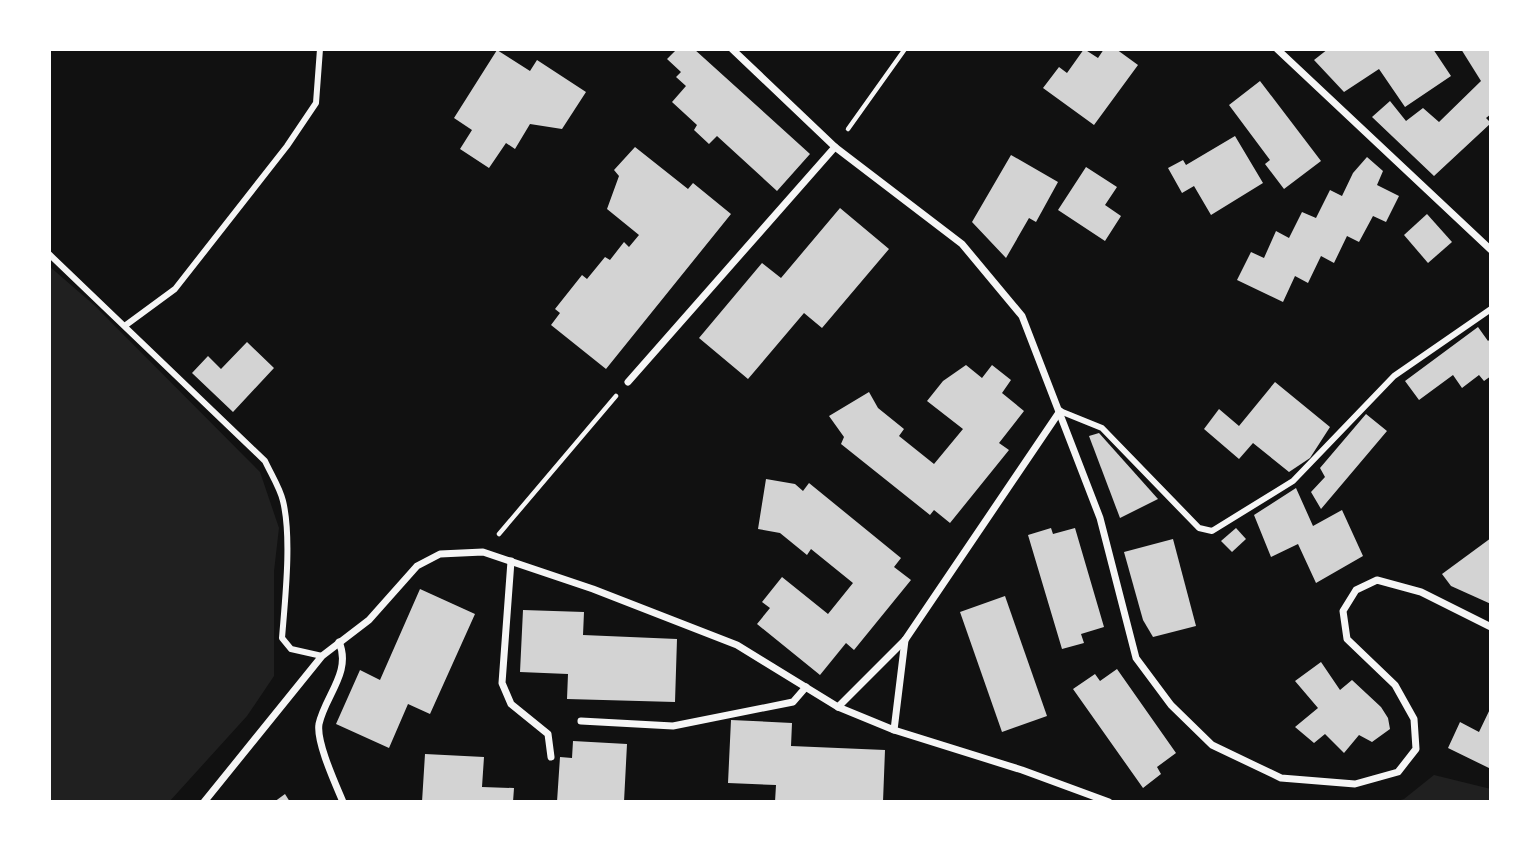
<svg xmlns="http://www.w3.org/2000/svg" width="1540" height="851" viewBox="0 0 1540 851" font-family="Jost,sans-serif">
	<rect width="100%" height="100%" fill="#111"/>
	<!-- green -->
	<g fill="#202020">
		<polygon points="49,266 94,305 260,472 279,528 274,571 274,676 247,716 169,802 59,802 49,800"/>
		<polygon points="1434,775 1491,789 1491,802 1394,802 1404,799"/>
	</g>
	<!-- building -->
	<g fill="#d3d3d3">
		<polygon points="677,49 694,49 810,154 777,191 717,136 709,144 694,130 697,125 672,102 686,86 676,77 681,72 667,59"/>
		<polygon points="1084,49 1098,58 1104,49 1116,49 1138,65 1094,125 1043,88 1059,67 1067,73"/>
		<polygon points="1328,49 1433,49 1451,76 1405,107 1379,69 1344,92 1314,60"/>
		<polygon points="1461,49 1491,49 1491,114 1486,118 1491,123 1434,176 1372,117 1390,101 1406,121 1423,108 1439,122 1481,81"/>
		<polygon points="497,50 530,71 537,60 586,92 562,129 530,124 515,149 506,143 489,168 460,149 472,130 454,118"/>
		<polygon points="1260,81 1321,161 1284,189 1265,164 1270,160 1229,105"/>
		<polygon points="1235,136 1263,183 1211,215 1194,186 1182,193 1168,168 1183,160 1186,165"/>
		<polygon points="635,147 688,189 693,183 731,214 606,369 551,325 560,313 555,309 582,275 587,279 605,257 610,260 624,242 629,247 639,235 607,209 619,176 614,170"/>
		<polygon points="1011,155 1058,182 1036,222 1029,218 1006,258 972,222"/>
		<polygon points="1367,157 1383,171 1377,185 1399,196 1386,222 1373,216 1359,242 1347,236 1334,263 1321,256 1308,283 1295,276 1283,302 1237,280 1251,252 1264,258 1276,231 1289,238 1302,212 1316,218 1330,190 1342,196 1353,173"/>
		<polygon points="1086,167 1117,187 1105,205 1121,216 1105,241 1058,210"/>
		<polygon points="840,208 889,249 822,328 804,313 748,379 699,338 762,263 781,278"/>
		<polygon points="1427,214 1452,242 1428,263 1404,235"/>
		<polygon points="1478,327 1488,341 1491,338 1491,376 1484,381 1479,375 1462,388 1453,375 1419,400 1405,381"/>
		<polygon points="247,342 274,368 233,412 192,373 208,356 221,369"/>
		<polygon points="966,365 982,378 992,365 1011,380 1002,393 1024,411 999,443 1009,450 950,523 934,510 930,515 841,444 844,437 829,416 869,392 878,408 904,429 899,436 934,464 963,429 927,401 943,381"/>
		<polygon points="1275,382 1330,427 1310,458 1289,472 1253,443 1239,459 1204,429 1219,409 1239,426"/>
		<polygon points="1366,414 1387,431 1321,509 1311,492 1325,477 1320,468"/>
		<polygon points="1099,433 1158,499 1120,518 1089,436"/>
		<polygon points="766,479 795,484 803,491 809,483 901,558 894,567 911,580 854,650 846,643 820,675 757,624 770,608 762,602 782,577 828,614 853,583 811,549 807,555 780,533 758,529"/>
		<polygon points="1296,488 1313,526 1342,510 1363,556 1316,583 1298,544 1271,557 1254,515"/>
		<polygon points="1051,528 1053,534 1075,528 1104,627 1081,634 1084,643 1062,649 1028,535"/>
		<polygon points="1236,528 1246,539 1232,552 1221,541"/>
		<polygon points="1491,538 1491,604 1451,586 1442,574"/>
		<polygon points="1173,539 1196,626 1153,637 1143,620 1124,552"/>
		<polygon points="420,589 475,614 430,714 408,704 389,748 336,724 360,670 380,680"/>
		<polygon points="1005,596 1047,716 1002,732 960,612"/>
		<polygon points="523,610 584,612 583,635 677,639 675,702 567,699 568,674 520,672"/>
		<polygon points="1321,662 1340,690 1352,680 1381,707 1388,718 1390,729 1372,742 1359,735 1344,753 1325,734 1314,743 1295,727 1318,708 1295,681"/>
		<polygon points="1117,669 1176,753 1157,767 1161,774 1143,788 1073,689 1095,674 1100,681"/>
		<polygon points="1491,707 1491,769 1448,748 1460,722 1479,732"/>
		<polygon points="731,720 792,723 791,746 885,750 883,802 775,802 776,785 728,783"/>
		<polygon points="573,741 627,744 624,802 557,802 560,757 572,758"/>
		<polygon points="425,754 484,757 482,787 514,788 513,802 422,802"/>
		<polygon points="285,794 290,802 274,802"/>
	</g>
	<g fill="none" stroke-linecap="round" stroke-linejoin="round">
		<!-- path -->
		<g stroke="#f5f5f5" stroke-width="4.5">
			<polyline points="848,129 905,49"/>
			<polyline points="499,534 616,396"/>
		</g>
		<!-- pedestrian -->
		<g stroke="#f5f5f5" stroke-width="6">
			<path d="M49,254L265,461C271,474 280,488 283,501C292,538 285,600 282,638L291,649L322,656"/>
			<polyline points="126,325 175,289 287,146 316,103 320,49"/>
			<polyline points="1060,411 1102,428 1199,528 1212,531 1293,481 1394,376 1491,309"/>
		</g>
		<!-- minor -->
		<g stroke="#f5f5f5" stroke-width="7">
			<polyline points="732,49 835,147 962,244 1022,316 1100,518 1136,658 1171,705 1212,745 1281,778 1355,784 1398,772 1416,749 1414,719 1395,685 1347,639 1343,611 1356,590 1377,580 1421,592 1491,627"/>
			<polyline points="1277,49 1491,250"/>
			<polyline points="628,382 835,147"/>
			<polyline points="511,561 502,683 511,704 548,734 551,757"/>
			<path d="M339,642C352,672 325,696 319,724C316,742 336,785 343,802"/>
			<polyline points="838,707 905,640 1060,411"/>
			<polyline points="581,721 673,726 793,702 806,687"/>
			<polyline points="894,730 905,640"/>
			<polyline points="204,802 322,656 369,620 417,566 440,554 483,552 593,589 737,645 838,707 894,730 1022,770 1109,802"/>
		</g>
	</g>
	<!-- border -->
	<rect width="1540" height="851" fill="none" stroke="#ffffff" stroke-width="102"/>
</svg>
